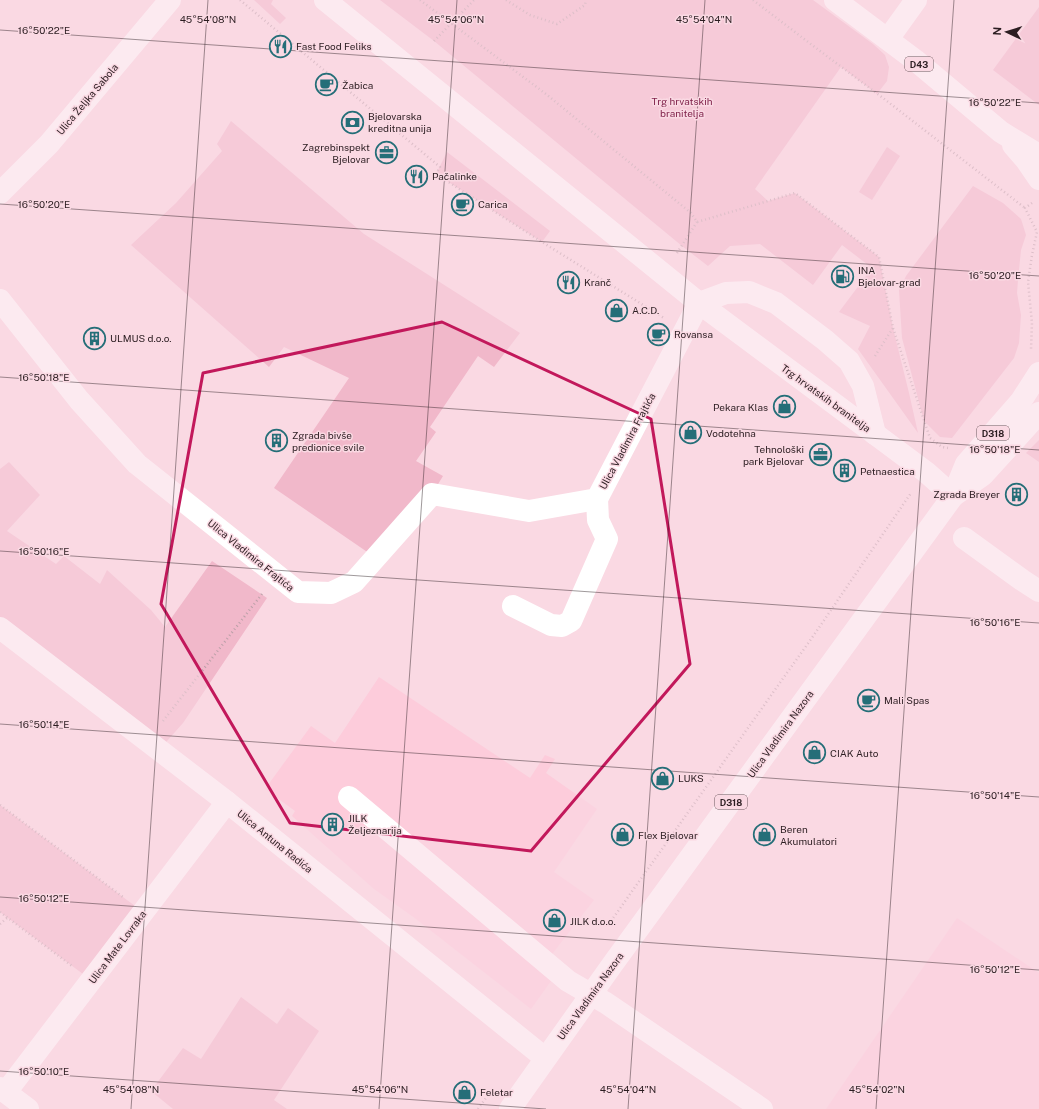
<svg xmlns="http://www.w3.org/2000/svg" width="1039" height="1109" viewBox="0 0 1039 1109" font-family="'Public Sans',sans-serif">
	<rect width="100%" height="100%" fill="#fad9e3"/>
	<!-- built -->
	<g fill="#fdccdb">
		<polygon points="379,677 530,778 545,755 555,759 546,773 597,809 554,872 594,900 539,971 551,981 531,1009 416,919 374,889 292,816 295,811 265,789 311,726 335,743"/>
		<polygon points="957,918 1039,973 1039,1109 826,1109"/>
	</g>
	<!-- green -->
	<g fill="#f1b8ca">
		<polygon points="254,0 273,0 271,4 286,18 280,24"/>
		<polygon points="380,0 813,0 873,44 885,55 889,67 887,81 877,94 841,67 755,189 768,201 795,193 879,257 893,328 909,393 918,433 858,349 870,326 839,312 872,268 842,245 813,285 760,244 730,246 708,266 682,246 434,41"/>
		<polygon points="1039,7 1039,105 993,70"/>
		<polygon points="231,121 364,234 520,333 494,367 478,356 430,427 436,432 416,461 443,476 432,494 376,558 274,488 349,378 284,347 269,367 131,245 176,203 222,151 217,144"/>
		<polygon points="887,147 900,156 872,200 859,192"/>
		<polygon points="447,152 550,231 542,242 436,174"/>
		<polygon points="973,186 1003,203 1021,219 1026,235 1021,250 1018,280 1017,293 1021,315 1019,343 1014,358 952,438 940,437 924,421 902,338 899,290 906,276"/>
		<polygon points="1039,440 1039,462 1026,453"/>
		<polygon points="9,462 40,495 7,531 56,564 64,556 100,584 107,570 151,610 165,627 212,561 267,598 183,723 159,750 0,628 0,469"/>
		<polygon points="0,805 143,912 91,980 0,912"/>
		<polygon points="241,997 277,1024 288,1008 319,1031 274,1100 287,1109 173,1109 151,1091 183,1048 201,1059"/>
	</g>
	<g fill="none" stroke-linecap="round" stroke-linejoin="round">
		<!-- path -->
		<g stroke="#bba0a8" stroke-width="2.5" stroke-dasharray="1 3" stroke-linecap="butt">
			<polyline points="240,0 440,167 436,174 542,242 664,318"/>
			<polyline points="420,0 546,94 691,213 697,222 795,193 879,257 893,328 930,438 942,447 948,448"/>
			<polyline points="506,0 530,15 557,24 585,5 586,0"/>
			<polyline points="753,0 812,45 883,98 1025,208"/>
			<polyline points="434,41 474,0"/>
			<polyline points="1032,203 1025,208 1037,232 1032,255 1028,282 1032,323 1031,349 1032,350"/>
			<polyline points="677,253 697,222"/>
			<polyline points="875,356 893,328"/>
			<polyline points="163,721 262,594"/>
			<polyline points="0,805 123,897"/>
			<polyline points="0,912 72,966"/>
			<polyline points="611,921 816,632 911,493"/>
			<polyline points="0,924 7,918"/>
			<polyline points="478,1109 488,1095"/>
		</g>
		<!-- minor -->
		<g stroke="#fff" stroke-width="22">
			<polyline points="325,0 699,303 926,472 953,496"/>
			<polyline points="888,39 916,0"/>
			<polyline points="0,193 49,144 170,0"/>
			<polyline points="0,300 79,400 137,464 298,592 331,593 354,582 432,494 529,511 597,499 699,303 726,293 749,292 776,303 825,340 849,361 863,386 875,434"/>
			<polyline points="964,538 1022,580 1039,591"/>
			<polyline points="513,606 551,625 562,626 571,621 607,539 598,520 597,499"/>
			<polyline points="0,628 227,802 545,1058"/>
			<polyline points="349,797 568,981 606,1003 762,1109"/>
			<polyline points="0,1088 28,1109"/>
			<polyline points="6,1092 227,802"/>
		</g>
		<!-- major -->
		<g stroke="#fff" stroke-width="22">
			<polyline points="835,0 915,60 1001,132 1039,155"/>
			<polyline points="1013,145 1026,160 1039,179"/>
			<polyline points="953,496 983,475 1039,413"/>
			<polyline points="510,1109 612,965 953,496 966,464 1021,401 1039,373"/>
		</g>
	</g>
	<!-- marked area -->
	<path d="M0 0H1039V1109H0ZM442,322L651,419L690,664L531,851L290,823L161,604L203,373Z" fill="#fad9e3" fill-opacity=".55" fill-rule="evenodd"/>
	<path fill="none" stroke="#c2185b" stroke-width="3" stroke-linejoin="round" d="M442,322L651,419L690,664L531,851L290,823L161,604L203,373Z"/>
	<!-- ticks -->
	<path fill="none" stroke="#2b1d21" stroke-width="1" stroke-opacity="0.45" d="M0,30L1039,103M0,204L1039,276M0,377L1039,450M0,551L1039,623M0,724L1039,797M0,897L1039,970M0,1071L546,1109M131,1109L208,0M379,1109L457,0M628,1109L705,0M876,1109L954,0"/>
	<!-- icons -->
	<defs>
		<symbol id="restaurant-ring" viewBox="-11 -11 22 22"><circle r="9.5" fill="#fad9e3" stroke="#256e78" stroke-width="1.5"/><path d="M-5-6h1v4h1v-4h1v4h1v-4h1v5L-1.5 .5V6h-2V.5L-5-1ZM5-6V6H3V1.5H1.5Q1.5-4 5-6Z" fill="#256e78"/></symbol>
		<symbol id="cafe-ring" viewBox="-11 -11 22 22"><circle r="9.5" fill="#fad9e3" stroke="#256e78" stroke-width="1.5"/><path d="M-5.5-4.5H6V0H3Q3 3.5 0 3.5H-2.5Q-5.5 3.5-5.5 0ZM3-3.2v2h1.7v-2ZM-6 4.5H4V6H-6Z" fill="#256e78"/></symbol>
		<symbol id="bank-ring" viewBox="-11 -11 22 22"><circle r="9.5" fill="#fad9e3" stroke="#256e78" stroke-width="1.5"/><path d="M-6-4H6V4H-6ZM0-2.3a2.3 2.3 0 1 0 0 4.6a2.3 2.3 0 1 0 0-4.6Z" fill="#256e78"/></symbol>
		<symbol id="office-ring" viewBox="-11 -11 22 22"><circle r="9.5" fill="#fad9e3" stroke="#256e78" stroke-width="1.5"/><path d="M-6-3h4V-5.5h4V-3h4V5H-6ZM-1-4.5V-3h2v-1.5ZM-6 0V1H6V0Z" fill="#256e78"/></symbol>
		<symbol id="fuel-ring" viewBox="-11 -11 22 22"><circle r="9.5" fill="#fad9e3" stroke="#256e78" stroke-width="1.5"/><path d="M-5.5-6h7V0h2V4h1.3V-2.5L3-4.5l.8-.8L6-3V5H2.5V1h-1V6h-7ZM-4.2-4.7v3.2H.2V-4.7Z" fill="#256e78"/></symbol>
		<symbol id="shop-ring" viewBox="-11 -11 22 22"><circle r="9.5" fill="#fad9e3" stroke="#256e78" stroke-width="1.5"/><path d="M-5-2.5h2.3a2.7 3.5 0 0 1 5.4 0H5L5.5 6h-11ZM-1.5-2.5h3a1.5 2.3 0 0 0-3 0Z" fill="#256e78"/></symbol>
		<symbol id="building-ring" viewBox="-11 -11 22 22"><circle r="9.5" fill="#fad9e3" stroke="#256e78" stroke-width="1.5"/><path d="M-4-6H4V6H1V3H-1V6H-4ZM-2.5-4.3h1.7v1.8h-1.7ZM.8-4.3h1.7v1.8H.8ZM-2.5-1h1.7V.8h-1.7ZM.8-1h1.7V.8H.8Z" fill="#256e78"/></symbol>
	</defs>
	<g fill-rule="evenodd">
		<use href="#restaurant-ring" x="268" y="34" width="25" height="25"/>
		<use href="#cafe-ring" x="314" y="72" width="25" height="25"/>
		<use href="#bank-ring" x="340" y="110" width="25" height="25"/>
		<use href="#office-ring" x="374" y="140" width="25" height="25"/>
		<use href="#restaurant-ring" x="404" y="164" width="25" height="25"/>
		<use href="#cafe-ring" x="450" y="192" width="25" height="25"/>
		<use href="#fuel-ring" x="830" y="264" width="25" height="25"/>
		<use href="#restaurant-ring" x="556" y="270" width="25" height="25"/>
		<use href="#shop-ring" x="604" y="298" width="25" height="25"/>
		<use href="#cafe-ring" x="646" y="322" width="25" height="25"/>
		<use href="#building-ring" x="82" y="326" width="25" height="25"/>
		<use href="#shop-ring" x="772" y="394" width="25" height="25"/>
		<use href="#shop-ring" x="678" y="420" width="25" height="25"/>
		<use href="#building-ring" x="264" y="428" width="25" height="25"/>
		<use href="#office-ring" x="808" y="442" width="25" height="25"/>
		<use href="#building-ring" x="832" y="458" width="25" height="25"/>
		<use href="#building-ring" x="1004" y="482" width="25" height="25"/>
		<use href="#cafe-ring" x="856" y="688" width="25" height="25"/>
		<use href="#shop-ring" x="802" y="740" width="25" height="25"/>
		<use href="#shop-ring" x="650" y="766" width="25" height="25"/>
		<use href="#building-ring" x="320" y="812" width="25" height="25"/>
		<use href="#shop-ring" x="610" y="822" width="25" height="25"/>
		<use href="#shop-ring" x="752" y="822" width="25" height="25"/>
		<use href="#shop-ring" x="542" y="908" width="25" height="25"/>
		<use href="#shop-ring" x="452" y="1080" width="25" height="25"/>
	</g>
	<g text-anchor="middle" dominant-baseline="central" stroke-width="3" stroke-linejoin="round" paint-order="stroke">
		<!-- shield labels -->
		<g fill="#fad9e3" stroke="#69555b" stroke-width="1">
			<rect x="905" y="57" width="28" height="14" rx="3"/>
			<rect x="977" y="426" width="32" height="14" rx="3"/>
			<rect x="715" y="795" width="32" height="14" rx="3"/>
		</g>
		<g font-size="9" font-weight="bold" fill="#2b1d21">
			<text x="919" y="64">D43</text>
			<text x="993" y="433">D318</text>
			<text x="731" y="802">D318</text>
		</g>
		<!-- poi labels -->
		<g font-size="10" fill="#2b1d21" stroke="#fad9e3" text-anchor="start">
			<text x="296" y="46">Fast Food Feliks</text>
			<text x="342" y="85">Žabica</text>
			<text x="368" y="116">Bjelovarska<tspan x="368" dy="12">kreditna unija</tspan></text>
			<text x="370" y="147" text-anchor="end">Zagrebinspekt<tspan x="370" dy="12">Bjelovar</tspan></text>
			<text x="432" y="176">Pačalinke</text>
			<text x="478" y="204">Carica</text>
			<text x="858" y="270">INA<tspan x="858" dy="12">Bjelovar-grad</tspan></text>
			<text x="584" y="282">Kranč</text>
			<text x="632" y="310">A.C.D.</text>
			<text x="674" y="334">Rovansa</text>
			<text x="110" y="338">ULMUS d.o.o.</text>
			<text x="768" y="407" text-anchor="end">Pekara Klas</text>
			<text x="706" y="433">Vodotehna</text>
			<text x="292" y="435">Zgrada bivše<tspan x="292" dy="12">predionice svile</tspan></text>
			<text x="804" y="449" text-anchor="end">Tehnološki<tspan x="804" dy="12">park Bjelovar</tspan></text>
			<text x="860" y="471">Petnaestica</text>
			<text x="1000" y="494" text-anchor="end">Zgrada Breyer</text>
			<text x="884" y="700">Mali Spas</text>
			<text x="830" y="753">CIAK Auto</text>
			<text x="678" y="778">LUKS</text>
			<text x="348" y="818">JILK<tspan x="348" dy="12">Željeznarija</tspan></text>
			<text x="780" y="829">Beren<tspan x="780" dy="12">Akumulatori</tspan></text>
			<text x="638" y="835">Flex Bjelovar</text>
			<text x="570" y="921">JILK d.o.o.</text>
			<text x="480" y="1092">Feletar</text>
		</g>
		<!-- street labels -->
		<g font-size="10" fill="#2b1d21" stroke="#fad9e3">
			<text transform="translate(87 99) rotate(-50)">Ulica Željka Sabola</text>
			<text transform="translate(826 398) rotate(36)">Trg hrvatskih branitelja</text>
			<text transform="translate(627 441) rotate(-62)">Ulica Vladimira Frajtića</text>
			<text transform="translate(251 555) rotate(39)">Ulica Vladimira Frajtića</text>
			<text transform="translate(780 734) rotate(-54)">Ulica Vladimira Nazora</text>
			<text transform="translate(275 841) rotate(39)">Ulica Antuna Radića</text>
			<text transform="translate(117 947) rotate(-53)">Ulica Mate Lovraka</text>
			<text transform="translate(590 996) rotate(-54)">Ulica Vladimira Nazora</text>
		</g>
		<!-- park labels -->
		<g font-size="10" fill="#81244c" stroke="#fad9e3">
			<text x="682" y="101">Trg hrvatskih<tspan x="682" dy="12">branitelja</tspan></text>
		</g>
	</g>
	<g font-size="10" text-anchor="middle" fill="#2b1d21" stroke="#fad9e3" stroke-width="3" stroke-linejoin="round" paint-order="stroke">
		<text x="208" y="23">45°54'08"N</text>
		<text x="456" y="23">45°54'06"N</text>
		<text x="704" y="23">45°54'04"N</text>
		<text x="44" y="34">16°50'22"E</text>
		<text x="995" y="106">16°50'22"E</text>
		<text x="44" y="208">16°50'20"E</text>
		<text x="995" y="279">16°50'20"E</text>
		<text x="44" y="381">16°50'18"E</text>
		<text x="995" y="453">16°50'18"E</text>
		<text x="44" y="555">16°50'16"E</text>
		<text x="995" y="626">16°50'16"E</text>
		<text x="44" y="728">16°50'14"E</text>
		<text x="995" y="799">16°50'14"E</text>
		<text x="44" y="902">16°50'12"E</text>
		<text x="995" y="973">16°50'12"E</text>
		<text x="44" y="1075">16°50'10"E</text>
		<text x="131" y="1093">45°54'08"N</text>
		<text x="380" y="1093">45°54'06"N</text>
		<text x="628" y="1093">45°54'04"N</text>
		<text x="877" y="1093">45°54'02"N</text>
	</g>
	<!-- north arrow -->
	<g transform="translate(1007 32) rotate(274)" stroke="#fad9e3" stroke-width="3" paint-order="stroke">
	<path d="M0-3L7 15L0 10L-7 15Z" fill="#2b1d21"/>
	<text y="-6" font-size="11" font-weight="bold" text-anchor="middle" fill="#2b1d21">N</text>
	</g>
</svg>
